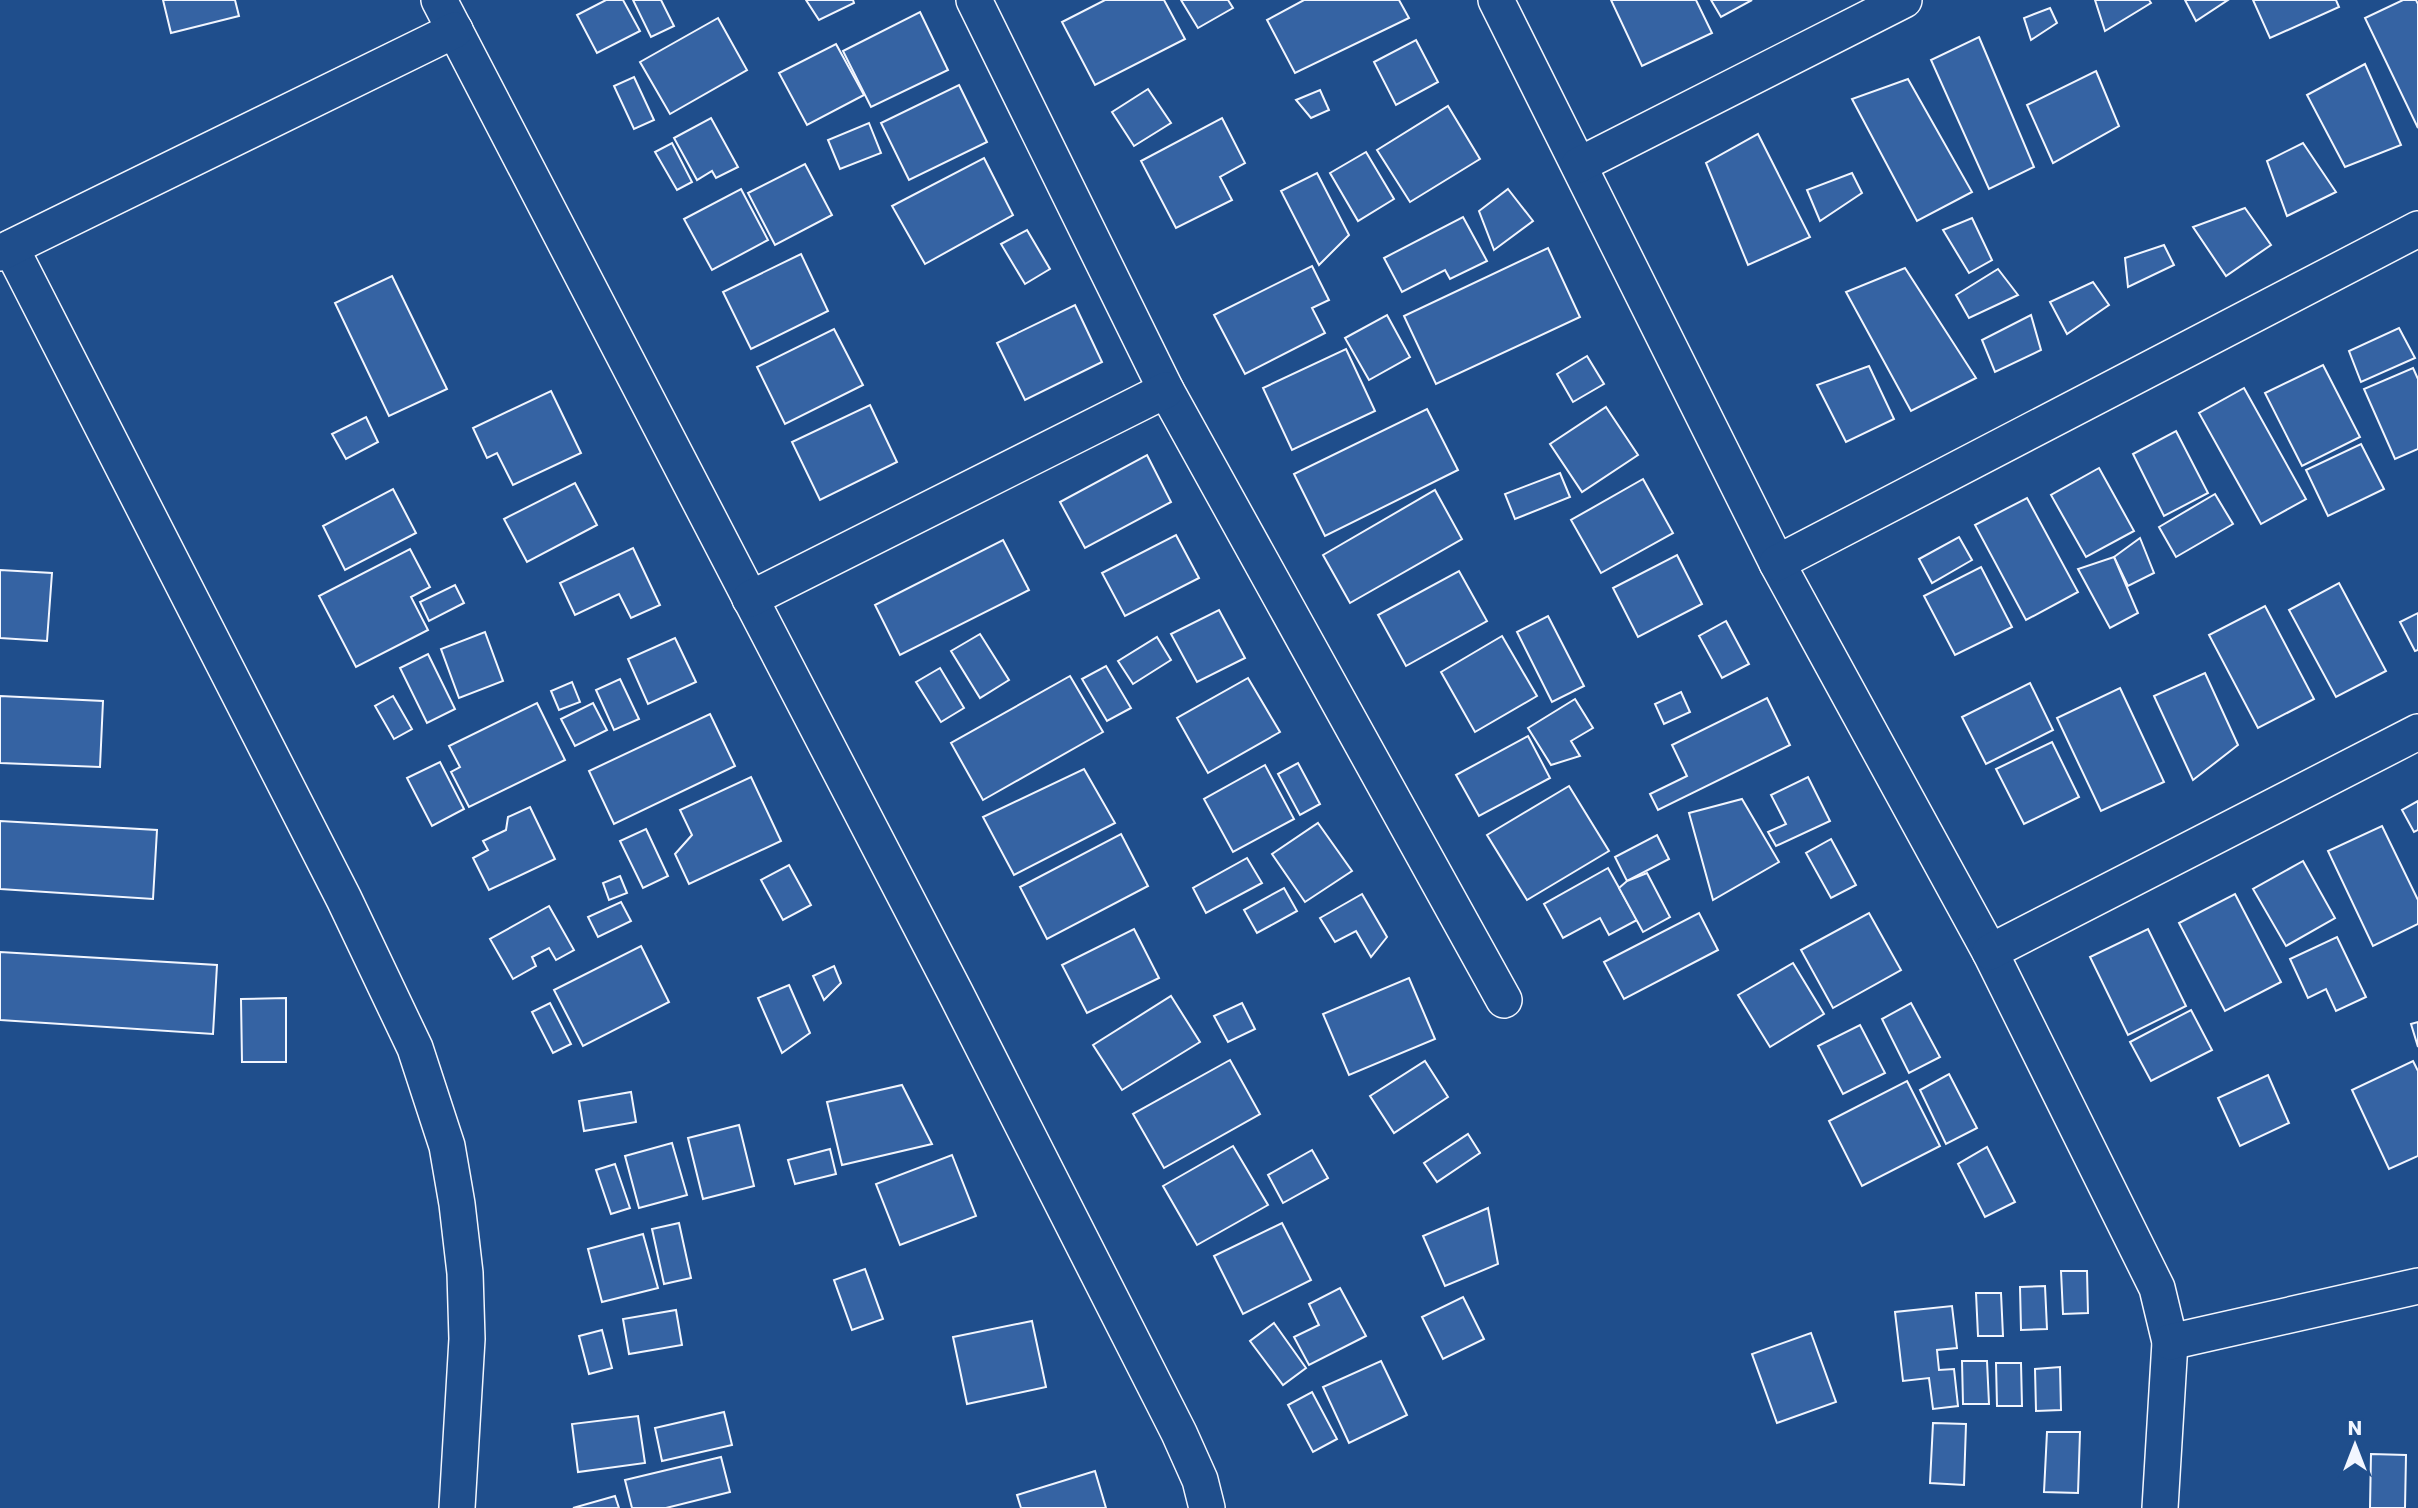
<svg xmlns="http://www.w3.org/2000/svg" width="2418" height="1508" viewBox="0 0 2418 1508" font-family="Poppins,sans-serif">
	<rect width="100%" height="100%" fill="#1f4e8c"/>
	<!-- building -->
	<g fill="#3563a3" stroke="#f2f6ff" stroke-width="2">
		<polygon points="163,0 235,0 239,16 171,33"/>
		<polygon points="606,0 623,0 640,31 597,53 577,15"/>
		<polygon points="633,0 661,0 674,26 651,37"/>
		<polygon points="806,0 853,0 854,3 819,20"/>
		<polygon points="1105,0 1164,0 1185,39 1095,85 1062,22"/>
		<polygon points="1181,0 1228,0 1233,8 1198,28"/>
		<polygon points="1304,0 1399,0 1409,18 1295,73 1267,20"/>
		<polygon points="1611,0 1696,0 1712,33 1642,66"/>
		<polygon points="1711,0 1752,0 1721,17"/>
		<polygon points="2095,0 2149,0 2151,3 2105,31"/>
		<polygon points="2185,0 2228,0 2196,21"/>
		<polygon points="2253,0 2336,0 2339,7 2270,38"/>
		<polygon points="2403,0 2416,0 2418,4 2418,128 2365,18"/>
		<polygon points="2050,8 2057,23 2031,40 2024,18"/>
		<polygon points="920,12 948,70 871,107 843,51"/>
		<polygon points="718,18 747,70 670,114 640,62"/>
		<polygon points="1979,37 2034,167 1989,189 1931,60"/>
		<polygon points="1416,40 1438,82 1396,105 1374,62"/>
		<polygon points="836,44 864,95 807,125 779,73"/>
		<polygon points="2365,64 2401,145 2345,167 2307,95"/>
		<polygon points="2096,71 2119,126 2053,163 2027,105"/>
		<polygon points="634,77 654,120 634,129 614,86"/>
		<polygon points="1908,79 1972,192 1917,221 1852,99"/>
		<polygon points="959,85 987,142 909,180 881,123"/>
		<polygon points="1148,89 1171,123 1134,146 1112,112"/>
		<polygon points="1320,90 1329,110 1311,118 1296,100"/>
		<polygon points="1448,106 1480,159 1410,202 1377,150"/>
		<polygon points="711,118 738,167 716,178 712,171 697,180 674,138"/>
		<polygon points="1222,118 1245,163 1220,177 1232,200 1176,228 1141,161"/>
		<polygon points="869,123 881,153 840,169 828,140"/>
		<polygon points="1758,134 1810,237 1748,265 1706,163"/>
		<polygon points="672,143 692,182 677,190 655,152"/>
		<polygon points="2303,143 2336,192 2287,216 2267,161"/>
		<polygon points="1366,152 1394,199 1358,221 1330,173"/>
		<polygon points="984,158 1013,215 925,264 892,206"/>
		<polygon points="805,164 832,215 775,245 748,193"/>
		<polygon points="1317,173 1349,235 1319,265 1281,191"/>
		<polygon points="1852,173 1862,193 1820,221 1807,190"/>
		<polygon points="741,189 768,240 712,270 684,219"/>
		<polygon points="1508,189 1533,221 1494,250 1479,211"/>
		<polygon points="2245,208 2271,245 2226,276 2193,227"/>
		<polygon points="1463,217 1487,261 1450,279 1445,270 1402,292 1384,258"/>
		<polygon points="1972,218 1992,260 1969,273 1943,230"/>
		<polygon points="1027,230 1050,269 1025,284 1001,244"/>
		<polygon points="2164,245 2174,265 2128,287 2125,258"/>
		<polygon points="1548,248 1580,317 1436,384 1404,316"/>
		<polygon points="801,254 828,311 751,349 723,292"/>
		<polygon points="1312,266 1329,300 1312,308 1325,333 1245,374 1214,315"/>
		<polygon points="1905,268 1976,378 1911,411 1846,292"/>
		<polygon points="1998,269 2018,295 1969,318 1956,295"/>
		<polygon points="392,276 447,389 389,416 335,303"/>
		<polygon points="2093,282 2109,305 2067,334 2050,302"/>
		<polygon points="1075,305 1102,362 1025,400 997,343"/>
		<polygon points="1387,315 1410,357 1369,380 1345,338"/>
		<polygon points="2031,315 2041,350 1995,372 1982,340"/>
		<polygon points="2399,328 2415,358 2361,382 2349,351"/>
		<polygon points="834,329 863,385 785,424 757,367"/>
		<polygon points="1346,349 1375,411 1292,450 1263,388"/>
		<polygon points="1587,356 1604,384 1573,402 1557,374"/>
		<polygon points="2323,365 2360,437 2302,466 2265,393"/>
		<polygon points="1869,366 1894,419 1846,442 1817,385"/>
		<polygon points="2413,368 2418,379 2418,449 2395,459 2364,389"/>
		<polygon points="2244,388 2306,499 2261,524 2199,413"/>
		<polygon points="551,391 581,453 513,485 497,453 487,458 473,428"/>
		<polygon points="870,405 897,462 820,500 792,442"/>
		<polygon points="1606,407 1638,455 1582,492 1550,444"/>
		<polygon points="1427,409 1458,470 1325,536 1294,474"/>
		<polygon points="366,417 378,442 346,459 332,434"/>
		<polygon points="2176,431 2208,493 2164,516 2133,454"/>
		<polygon points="2361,444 2384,489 2328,516 2306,470"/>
		<polygon points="1147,455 1171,502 1085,548 1060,502"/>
		<polygon points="2099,468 2134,531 2086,557 2051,495"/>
		<polygon points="1560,473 1570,497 1515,519 1505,494"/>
		<polygon points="1643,479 1673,533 1601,573 1571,520"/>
		<polygon points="575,483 597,525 527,562 504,519"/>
		<polygon points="393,489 416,533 345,570 323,526"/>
		<polygon points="1435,490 1462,539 1350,603 1323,555"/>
		<polygon points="2215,494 2233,524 2176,557 2159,527"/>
		<polygon points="2027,498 2078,592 2026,620 1975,525"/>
		<polygon points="1176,535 1199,578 1125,616 1102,573"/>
		<polygon points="1959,537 1972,560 1932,583 1919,559"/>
		<polygon points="2140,538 2154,573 2128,586 2114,557"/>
		<polygon points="1003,540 1029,590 900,655 875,605"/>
		<polygon points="633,548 660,605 631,618 619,594 575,615 560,583"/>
		<polygon points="410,549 430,587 411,597 428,630 356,667 319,596"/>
		<polygon points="1677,555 1702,604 1638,637 1613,588"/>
		<polygon points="2114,557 2138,613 2110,628 2078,569"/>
		<polygon points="1981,567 2012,627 1955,655 1924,596"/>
		<polygon points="0,570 52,573 47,641 0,638"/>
		<polygon points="1459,571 1487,621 1406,666 1378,615"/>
		<polygon points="2339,583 2386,671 2336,697 2289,610"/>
		<polygon points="455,585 464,603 429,621 420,602"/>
		<polygon points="2265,606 2314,699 2258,728 2209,635"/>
		<polygon points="1219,610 1245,658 1197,682 1171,634"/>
		<polygon points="2418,613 2418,650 2415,651 2400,622"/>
		<polygon points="1548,616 1584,686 1552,702 1517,632"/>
		<polygon points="1726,621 1749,664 1722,678 1699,636"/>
		<polygon points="485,632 503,681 459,698 441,649"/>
		<polygon points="980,634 1009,680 980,698 951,651"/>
		<polygon points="1502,636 1537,696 1475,732 1441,672"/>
		<polygon points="1157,637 1171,660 1133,684 1118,661"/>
		<polygon points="675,638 696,682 648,704 628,659"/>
		<polygon points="428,654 455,709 427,723 400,668"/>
		<polygon points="1106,666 1131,708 1107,721 1082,679"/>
		<polygon points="940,668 964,708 941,722 916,682"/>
		<polygon points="2205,673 2238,745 2193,780 2154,696"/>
		<polygon points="1070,676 1103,732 983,800 951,743"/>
		<polygon points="1248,678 1280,732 1208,773 1177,718"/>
		<polygon points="620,679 639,719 614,730 596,690"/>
		<polygon points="572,682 580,702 559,710 551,691"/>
		<polygon points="2030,683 2053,730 1986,764 1962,717"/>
		<polygon points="2120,688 2164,782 2101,811 2057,718"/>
		<polygon points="1681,692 1690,712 1664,724 1655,704"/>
		<polygon points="0,696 103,701 100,767 0,763"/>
		<polygon points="393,696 412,729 394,739 375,706"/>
		<polygon points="1767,698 1790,745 1658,810 1650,794 1687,776 1672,745"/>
		<polygon points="1575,699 1593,728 1571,741 1580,756 1551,765 1528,728"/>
		<polygon points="537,703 565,760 469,807 451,772 460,767 449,746"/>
		<polygon points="593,703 607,730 575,746 561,719"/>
		<polygon points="710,714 735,766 614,824 589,771"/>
		<polygon points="1528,736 1550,778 1479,816 1456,775"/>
		<polygon points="2052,742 2079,797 2024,824 1996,769"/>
		<polygon points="440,762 464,809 432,826 407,778"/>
		<polygon points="1298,763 1320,804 1300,815 1278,774"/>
		<polygon points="1265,765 1294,819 1233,852 1204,799"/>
		<polygon points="1084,769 1115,823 1014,875 983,817"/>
		<polygon points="751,777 781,841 689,884 675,854 692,835 680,810"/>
		<polygon points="1808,777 1830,821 1776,846 1768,832 1786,824 1771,795"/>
		<polygon points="1569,786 1609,851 1527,900 1487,835"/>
		<polygon points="1742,799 1779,862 1713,900 1689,813"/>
		<polygon points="2418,801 2418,830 2414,832 2402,810"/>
		<polygon points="530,807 555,859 489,890 473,858 488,850 483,841 506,830 508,817"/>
		<polygon points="0,821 157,830 153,899 0,889"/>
		<polygon points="1318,823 1352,871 1305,902 1272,854"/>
		<polygon points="2382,826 2418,900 2418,924 2373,946 2328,851"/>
		<polygon points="646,829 668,876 643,888 620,841"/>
		<polygon points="1121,834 1148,886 1047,939 1020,887"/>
		<polygon points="1657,835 1669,859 1627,881 1615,857"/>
		<polygon points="1831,839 1856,885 1831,898 1806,853"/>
		<polygon points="1247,858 1262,883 1206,913 1193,888"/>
		<polygon points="2303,861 2335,918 2286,946 2253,889"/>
		<polygon points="789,865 811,905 783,920 761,880"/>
		<polygon points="1608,868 1637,920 1609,935 1600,918 1563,938 1544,904"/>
		<polygon points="1647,873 1670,917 1643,932 1619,888 1627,881"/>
		<polygon points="620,876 627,893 609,900 603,883"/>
		<polygon points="1284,888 1297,911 1257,933 1244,910"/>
		<polygon points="1362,894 1387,937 1371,957 1356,931 1335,942 1320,918"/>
		<polygon points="2235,894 2281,982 2225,1011 2179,923"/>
		<polygon points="621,902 631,921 598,937 588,917"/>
		<polygon points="549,906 574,950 556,960 549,948 532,957 536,966 513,979 490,939"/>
		<polygon points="1699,913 1718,950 1624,999 1604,962"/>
		<polygon points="1869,913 1901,970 1833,1008 1801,950"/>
		<polygon points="1134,929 1159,978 1087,1013 1062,965"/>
		<polygon points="2148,929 2186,1006 2128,1035 2090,957"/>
		<polygon points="2337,937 2366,997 2336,1011 2326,989 2308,998 2290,959"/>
		<polygon points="641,946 669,1002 583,1046 554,990"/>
		<polygon points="0,952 217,965 213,1034 0,1020"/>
		<polygon points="1793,963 1824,1014 1770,1047 1738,995"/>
		<polygon points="834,966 841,983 824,1000 813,976"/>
		<polygon points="1409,978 1435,1039 1349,1075 1323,1014"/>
		<polygon points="789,985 810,1033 782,1053 758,998"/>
		<polygon points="1171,996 1200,1042 1122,1090 1093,1045"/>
		<polygon points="286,998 286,1062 242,1062 241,999"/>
		<polygon points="550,1003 571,1044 553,1053 532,1012"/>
		<polygon points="1242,1003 1255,1029 1228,1042 1214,1016"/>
		<polygon points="1911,1003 1940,1057 1909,1073 1882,1019"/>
		<polygon points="2191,1010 2212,1050 2151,1081 2130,1042"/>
		<polygon points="2418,1022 2418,1047 2411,1024"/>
		<polygon points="1860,1025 1885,1073 1843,1094 1818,1046"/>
		<polygon points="1230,1060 1260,1114 1164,1168 1133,1114"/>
		<polygon points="1425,1061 1448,1097 1394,1133 1370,1096"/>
		<polygon points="2413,1061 2418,1071 2418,1156 2389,1169 2352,1090"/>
		<polygon points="1949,1074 1977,1128 1946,1144 1920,1090"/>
		<polygon points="2268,1075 2289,1123 2240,1146 2218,1098"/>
		<polygon points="1907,1081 1940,1146 1862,1186 1829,1121"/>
		<polygon points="902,1085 932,1144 842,1165 827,1102"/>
		<polygon points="631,1092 636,1122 584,1131 579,1101"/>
		<polygon points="739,1125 754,1186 703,1199 688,1138"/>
		<polygon points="1468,1134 1480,1153 1437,1182 1424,1163"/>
		<polygon points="672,1143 687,1195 639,1208 625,1156"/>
		<polygon points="1233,1146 1268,1205 1197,1245 1163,1186"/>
		<polygon points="1987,1147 2015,1202 1985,1217 1958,1164"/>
		<polygon points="830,1149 836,1174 795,1184 788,1160"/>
		<polygon points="1312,1150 1328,1178 1283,1203 1268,1175"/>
		<polygon points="952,1155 976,1216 900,1245 876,1184"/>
		<polygon points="615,1164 630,1208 611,1214 596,1170"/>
		<polygon points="1488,1208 1498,1264 1445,1286 1423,1236"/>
		<polygon points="679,1223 691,1278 664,1284 652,1229"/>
		<polygon points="1282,1223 1311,1280 1243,1314 1214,1256"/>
		<polygon points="643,1234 658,1288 602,1302 588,1249"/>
		<polygon points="865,1269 883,1319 852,1330 834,1280"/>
		<polygon points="2061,1271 2087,1271 2088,1313 2063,1314"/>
		<polygon points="2045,1286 2047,1329 2021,1330 2020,1287"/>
		<polygon points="1340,1288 1366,1336 1309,1365 1294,1337 1319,1325 1309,1304"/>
		<polygon points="1976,1293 2001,1293 2003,1336 1978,1336"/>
		<polygon points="1463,1297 1484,1339 1443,1359 1422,1317"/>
		<polygon points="1952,1306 1957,1348 1937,1350 1939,1370 1954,1369 1958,1406 1933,1409 1929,1378 1903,1381 1895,1312"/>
		<polygon points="676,1310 682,1345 629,1354 623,1319"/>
		<polygon points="1032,1321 1046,1387 967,1404 953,1337"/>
		<polygon points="1274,1323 1306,1368 1283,1385 1250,1341"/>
		<polygon points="602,1330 612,1368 589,1374 579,1336"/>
		<polygon points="1811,1333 1836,1402 1777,1423 1752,1354"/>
		<polygon points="1381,1361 1407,1415 1349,1443 1323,1387"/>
		<polygon points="1962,1361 1987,1361 1989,1404 1963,1404"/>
		<polygon points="1996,1363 2021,1363 2022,1406 1997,1406"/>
		<polygon points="2060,1367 2061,1410 2036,1411 2035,1369"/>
		<polygon points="1312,1392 1337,1439 1313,1452 1288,1405"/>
		<polygon points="724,1412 732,1445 662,1461 655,1428"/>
		<polygon points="638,1416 645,1463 578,1472 572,1424"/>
		<polygon points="1933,1423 1966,1424 1964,1485 1930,1483"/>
		<polygon points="2047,1432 2080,1432 2078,1493 2044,1492"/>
		<polygon points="2371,1454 2406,1455 2405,1508 2370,1508"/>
		<polygon points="721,1457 730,1492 666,1508 632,1508 625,1480"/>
		<polygon points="1095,1471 1106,1508 1021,1508 1017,1495"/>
		<polygon points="615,1496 619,1508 573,1508"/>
	</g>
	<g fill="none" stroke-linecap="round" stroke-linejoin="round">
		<defs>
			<g id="minor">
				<polyline points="439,0 955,992 1179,1433 1200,1480 1207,1508"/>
				<polyline points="974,0 1166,390 1504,1000"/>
				<polyline points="1496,0 1777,563 1990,952 2157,1288 2170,1342 2160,1508"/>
				<polyline points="1579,165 1904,0"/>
				<polyline points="11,248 344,899 415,1048 447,1146 457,1204 465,1273 467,1339 457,1508"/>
				<polyline points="0,253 455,30"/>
				<polyline points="1777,563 2418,229"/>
				<polyline points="750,599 1166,390"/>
				<polyline points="1990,952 2418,732"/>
				<polyline points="2170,1342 2418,1286"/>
			</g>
		</defs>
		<!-- minor casing -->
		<use href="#minor" stroke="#f2f6ff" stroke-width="38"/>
		<!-- minor -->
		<use href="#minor" stroke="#1f4e8c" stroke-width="35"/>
	</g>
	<!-- north arrow -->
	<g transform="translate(2355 1445)" stroke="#1f4e8c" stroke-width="5" paint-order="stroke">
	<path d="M0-5L12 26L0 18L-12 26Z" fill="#f2f6ff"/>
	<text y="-10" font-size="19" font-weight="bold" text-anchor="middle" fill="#f2f6ff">N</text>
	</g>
</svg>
